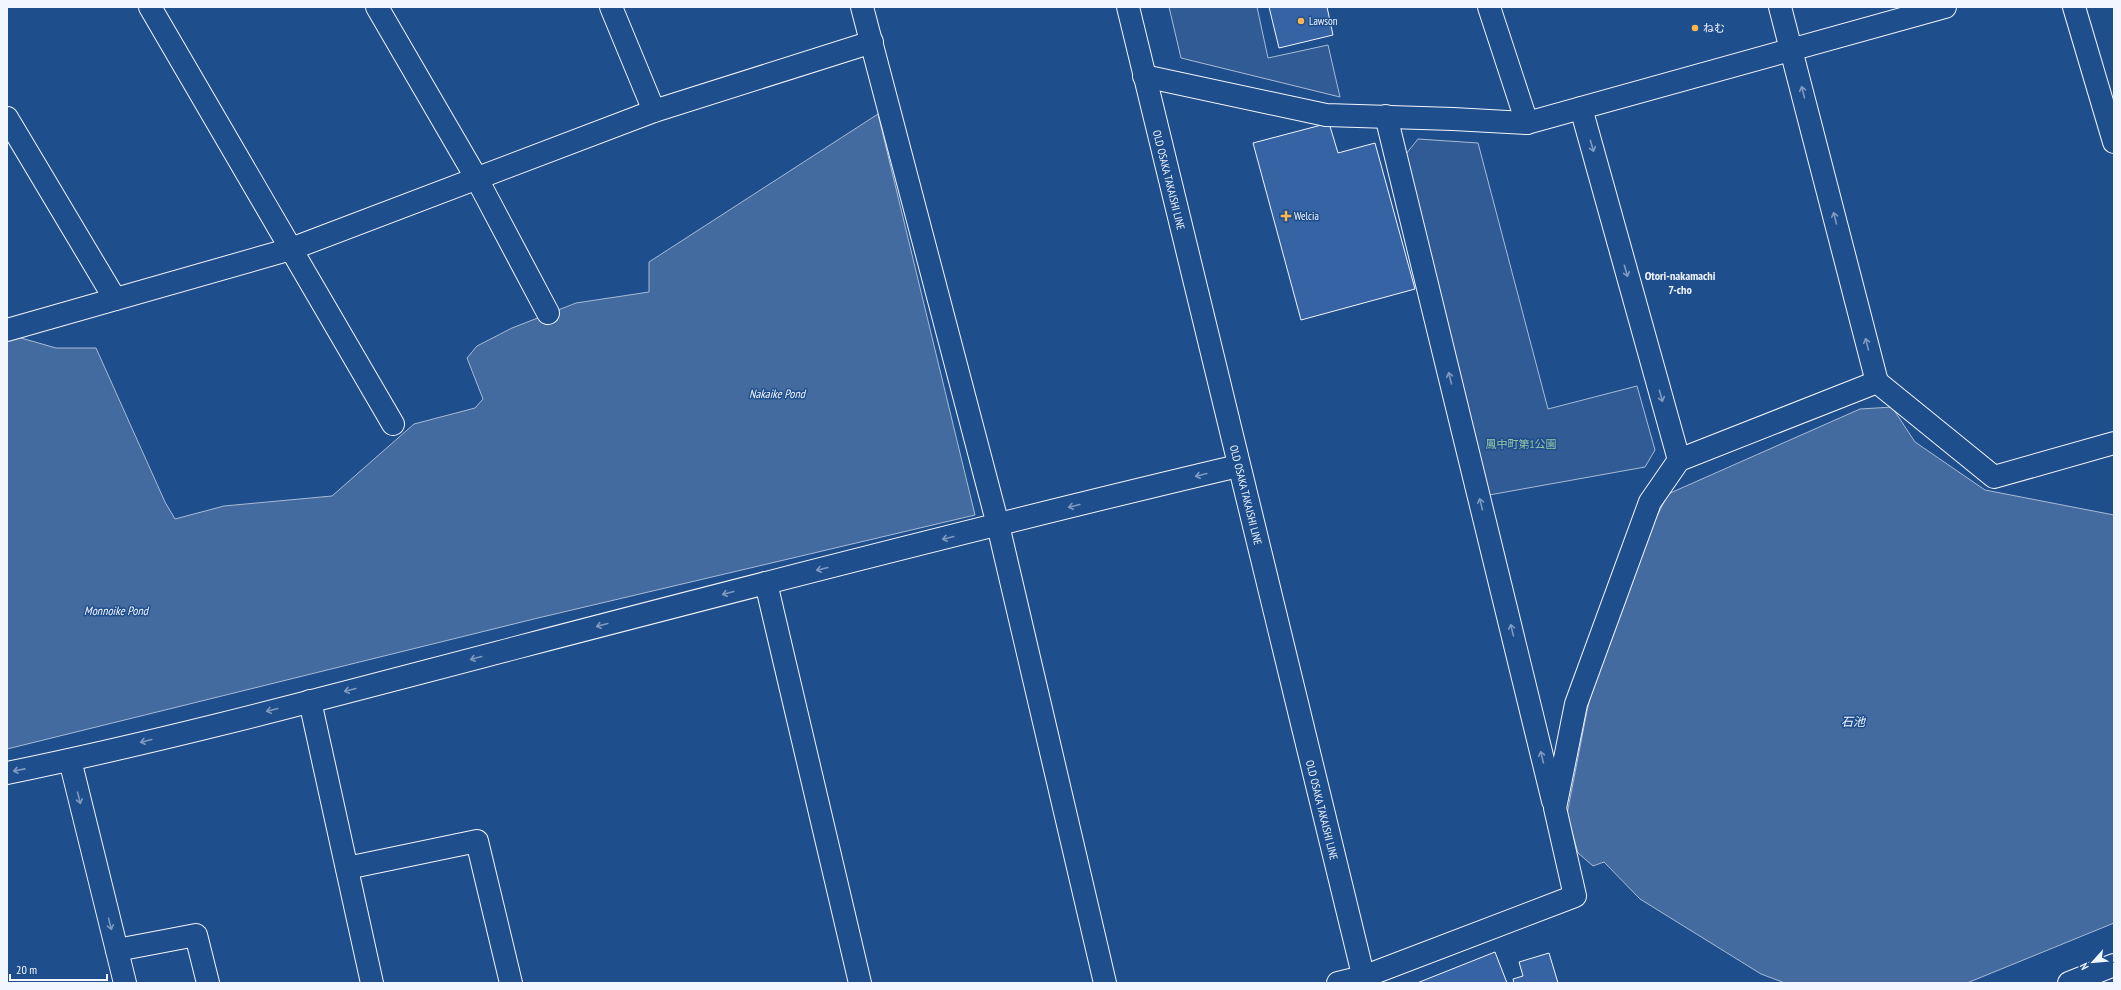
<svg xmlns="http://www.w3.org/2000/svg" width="2121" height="990" viewBox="0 0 2121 990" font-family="'PT Sans Narrow','Noto Sans JP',sans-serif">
	<rect width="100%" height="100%" fill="#1f4e8c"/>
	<!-- built -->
	<g fill="#305b95" stroke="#a8bbd7">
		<polygon points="1169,7 1257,7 1268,58 1328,45 1340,97 1181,58"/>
		<polygon points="1418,139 1478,143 1548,409 1637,386 1655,450 1645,467 1489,495 1406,154"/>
	</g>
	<!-- water -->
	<g fill="#446ba0" stroke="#a8bbd7">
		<polygon points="878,114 975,515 538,618 7,749 7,334 56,348 96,348 165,502 175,519 224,506 332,496 414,424 475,408 483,399 467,358 477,346 512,328 576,303 649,292 649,262"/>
		<polygon points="1892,407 1915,442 1985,490 2114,515 2114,923 1967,983 1785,983 1761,974 1640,899 1604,862 1593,866 1578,853 1567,814 1587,711 1610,610 1668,494 1860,409"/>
	</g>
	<!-- building -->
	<g fill="#3563a3" stroke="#f2f6ff">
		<polygon points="1269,7 1327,7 1333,35 1279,48"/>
		<polygon points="1329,123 1338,153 1375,143 1415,289 1301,320 1253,143"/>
		<polygon points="1495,952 1507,983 1417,983"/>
		<polygon points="1549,953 1558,983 1514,983 1513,979 1523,976 1519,962"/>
	</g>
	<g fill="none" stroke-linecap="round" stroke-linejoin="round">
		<defs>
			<g id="street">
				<polyline points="150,7 393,424"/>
				<polyline points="377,7 477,179 548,313"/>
				<polyline points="611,7 654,111"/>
				<polyline points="862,7 998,525 1105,983"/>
				<polyline points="1489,7 1527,123"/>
				<polyline points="1780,7 1877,382"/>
				<polyline points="2074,7 2114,142"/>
				<polyline points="1144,76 1326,115 1453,119 1527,123 1945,7"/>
				<polyline points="1581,108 1679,460"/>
				<polyline points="1386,116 1553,801"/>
				<polyline points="7,118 115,299"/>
				<polyline points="7,330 291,249 654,111 872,42"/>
				<polyline points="766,583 860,983"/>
				<polyline points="310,701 372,983"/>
				<polyline points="70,760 125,983"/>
				<path d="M7,773C178,738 346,692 515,648C756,585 996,523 1238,466"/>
				<polyline points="347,868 477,841 511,983"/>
				<polyline points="117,950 196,935 208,983"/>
				<polyline points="1338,983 1363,977 1575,896 1555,808 1576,704 1650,502 1679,460 1877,382 1994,477 2114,443"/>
			</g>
			<polyline id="primary" points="1128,7 1365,983"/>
			<polyline id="highway" points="2069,983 2114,965"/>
		</defs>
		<!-- street casing -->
		<use href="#street" stroke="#f2f6ff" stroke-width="24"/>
		<!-- primary casing -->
		<use href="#primary" stroke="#f2f6ff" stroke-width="24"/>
		<!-- highway casing -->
		<use href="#highway" stroke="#f2f6ff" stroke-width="24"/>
		<!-- street -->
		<use href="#street" stroke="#1f4e8c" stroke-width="22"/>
		<!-- primary -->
		<use href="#primary" stroke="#1f4e8c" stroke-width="22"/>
		<!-- highway -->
		<use href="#highway" stroke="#1f4e8c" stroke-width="22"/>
	</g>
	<!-- one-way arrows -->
	<defs><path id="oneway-shaft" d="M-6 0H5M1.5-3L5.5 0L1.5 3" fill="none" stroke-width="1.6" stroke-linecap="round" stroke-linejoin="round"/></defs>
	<g stroke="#7e9ac0">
		<use href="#oneway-shaft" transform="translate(1803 92) rotate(-104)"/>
		<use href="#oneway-shaft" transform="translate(1592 146) rotate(74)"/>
		<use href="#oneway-shaft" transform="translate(1835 218) rotate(-104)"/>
		<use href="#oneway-shaft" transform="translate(1626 271) rotate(74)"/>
		<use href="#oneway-shaft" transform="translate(1867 344) rotate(-104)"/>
		<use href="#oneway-shaft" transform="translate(1450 378) rotate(-104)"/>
		<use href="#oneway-shaft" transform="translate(1661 396) rotate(74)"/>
		<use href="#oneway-shaft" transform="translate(1201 475) rotate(166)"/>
		<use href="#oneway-shaft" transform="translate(1481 504) rotate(-104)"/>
		<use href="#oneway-shaft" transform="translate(1074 506) rotate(166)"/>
		<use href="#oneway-shaft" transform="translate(948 538) rotate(166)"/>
		<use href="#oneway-shaft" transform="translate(822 569) rotate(166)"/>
		<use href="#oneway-shaft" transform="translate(728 593) rotate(165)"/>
		<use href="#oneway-shaft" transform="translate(602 625) rotate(165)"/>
		<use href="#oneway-shaft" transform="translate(1512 630) rotate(-104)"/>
		<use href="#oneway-shaft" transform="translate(476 658) rotate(165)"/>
		<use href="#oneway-shaft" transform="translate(350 690) rotate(166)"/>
		<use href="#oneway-shaft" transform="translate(272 710) rotate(166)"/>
		<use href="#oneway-shaft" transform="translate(146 741) rotate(166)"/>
		<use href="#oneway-shaft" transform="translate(1542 757) rotate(-104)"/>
		<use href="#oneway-shaft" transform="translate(19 770) rotate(169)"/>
		<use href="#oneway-shaft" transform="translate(79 798) rotate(76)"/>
		<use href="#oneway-shaft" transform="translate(110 924) rotate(76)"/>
	</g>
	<!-- markers -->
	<g fill="#ffb74d" stroke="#1f4e8c" stroke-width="1.5">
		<circle cx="1301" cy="21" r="4"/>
		<circle cx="1695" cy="28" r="4"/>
		<path d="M1284 210h4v4h4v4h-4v4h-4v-4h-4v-4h4z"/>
	</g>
	<g text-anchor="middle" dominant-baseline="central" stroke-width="3" stroke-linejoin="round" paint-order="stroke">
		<!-- poi labels -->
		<g font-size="11" fill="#f2f6ff" stroke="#1f4e8c" text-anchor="start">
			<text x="1309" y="21">Lawson</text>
			<text x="1703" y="28">ねむ</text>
			<text x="1294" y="216">Welcia</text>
		</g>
		<!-- street labels -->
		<g font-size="11" fill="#f2f6ff" stroke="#1f4e8c">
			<text transform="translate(1169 180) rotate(76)">OLD OSAKA TAKAISHI LINE</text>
			<text transform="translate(1246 495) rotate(76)">OLD OSAKA TAKAISHI LINE</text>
			<text transform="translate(1322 810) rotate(76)">OLD OSAKA TAKAISHI LINE</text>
		</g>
		<!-- park labels -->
		<g font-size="11" fill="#97c8a6" stroke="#1f4e8c">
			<text x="1521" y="444">鳳中町第1公園</text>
		</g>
		<!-- neighbourhood labels -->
		<g font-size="12" font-weight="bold" fill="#f2f6ff" stroke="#1f4e8c">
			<text x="1680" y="275">Otori-nakamachi<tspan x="1680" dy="14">7-cho</tspan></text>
		</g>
		<!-- water labels -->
		<g font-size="12" font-style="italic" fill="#f2f6ff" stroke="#1f4e8c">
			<text x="777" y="393">Nakaike Pond</text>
			<text x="116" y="610">Monnoike Pond</text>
			<text x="1853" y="721">石池</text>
		</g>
	</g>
	<!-- border -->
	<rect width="2121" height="990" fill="none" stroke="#f2f6ff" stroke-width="16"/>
	<!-- north arrow -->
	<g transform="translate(2093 962) rotate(243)" stroke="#1f4e8c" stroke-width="3" paint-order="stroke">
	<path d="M0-3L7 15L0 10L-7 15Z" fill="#f2f6ff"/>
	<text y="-6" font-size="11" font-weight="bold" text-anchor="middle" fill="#f2f6ff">N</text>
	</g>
	<!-- scale -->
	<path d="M10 974v6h97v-6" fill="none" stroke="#f2f6ff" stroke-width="2"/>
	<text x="16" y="974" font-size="12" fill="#f2f6ff" stroke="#1f4e8c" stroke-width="3" paint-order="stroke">20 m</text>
</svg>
